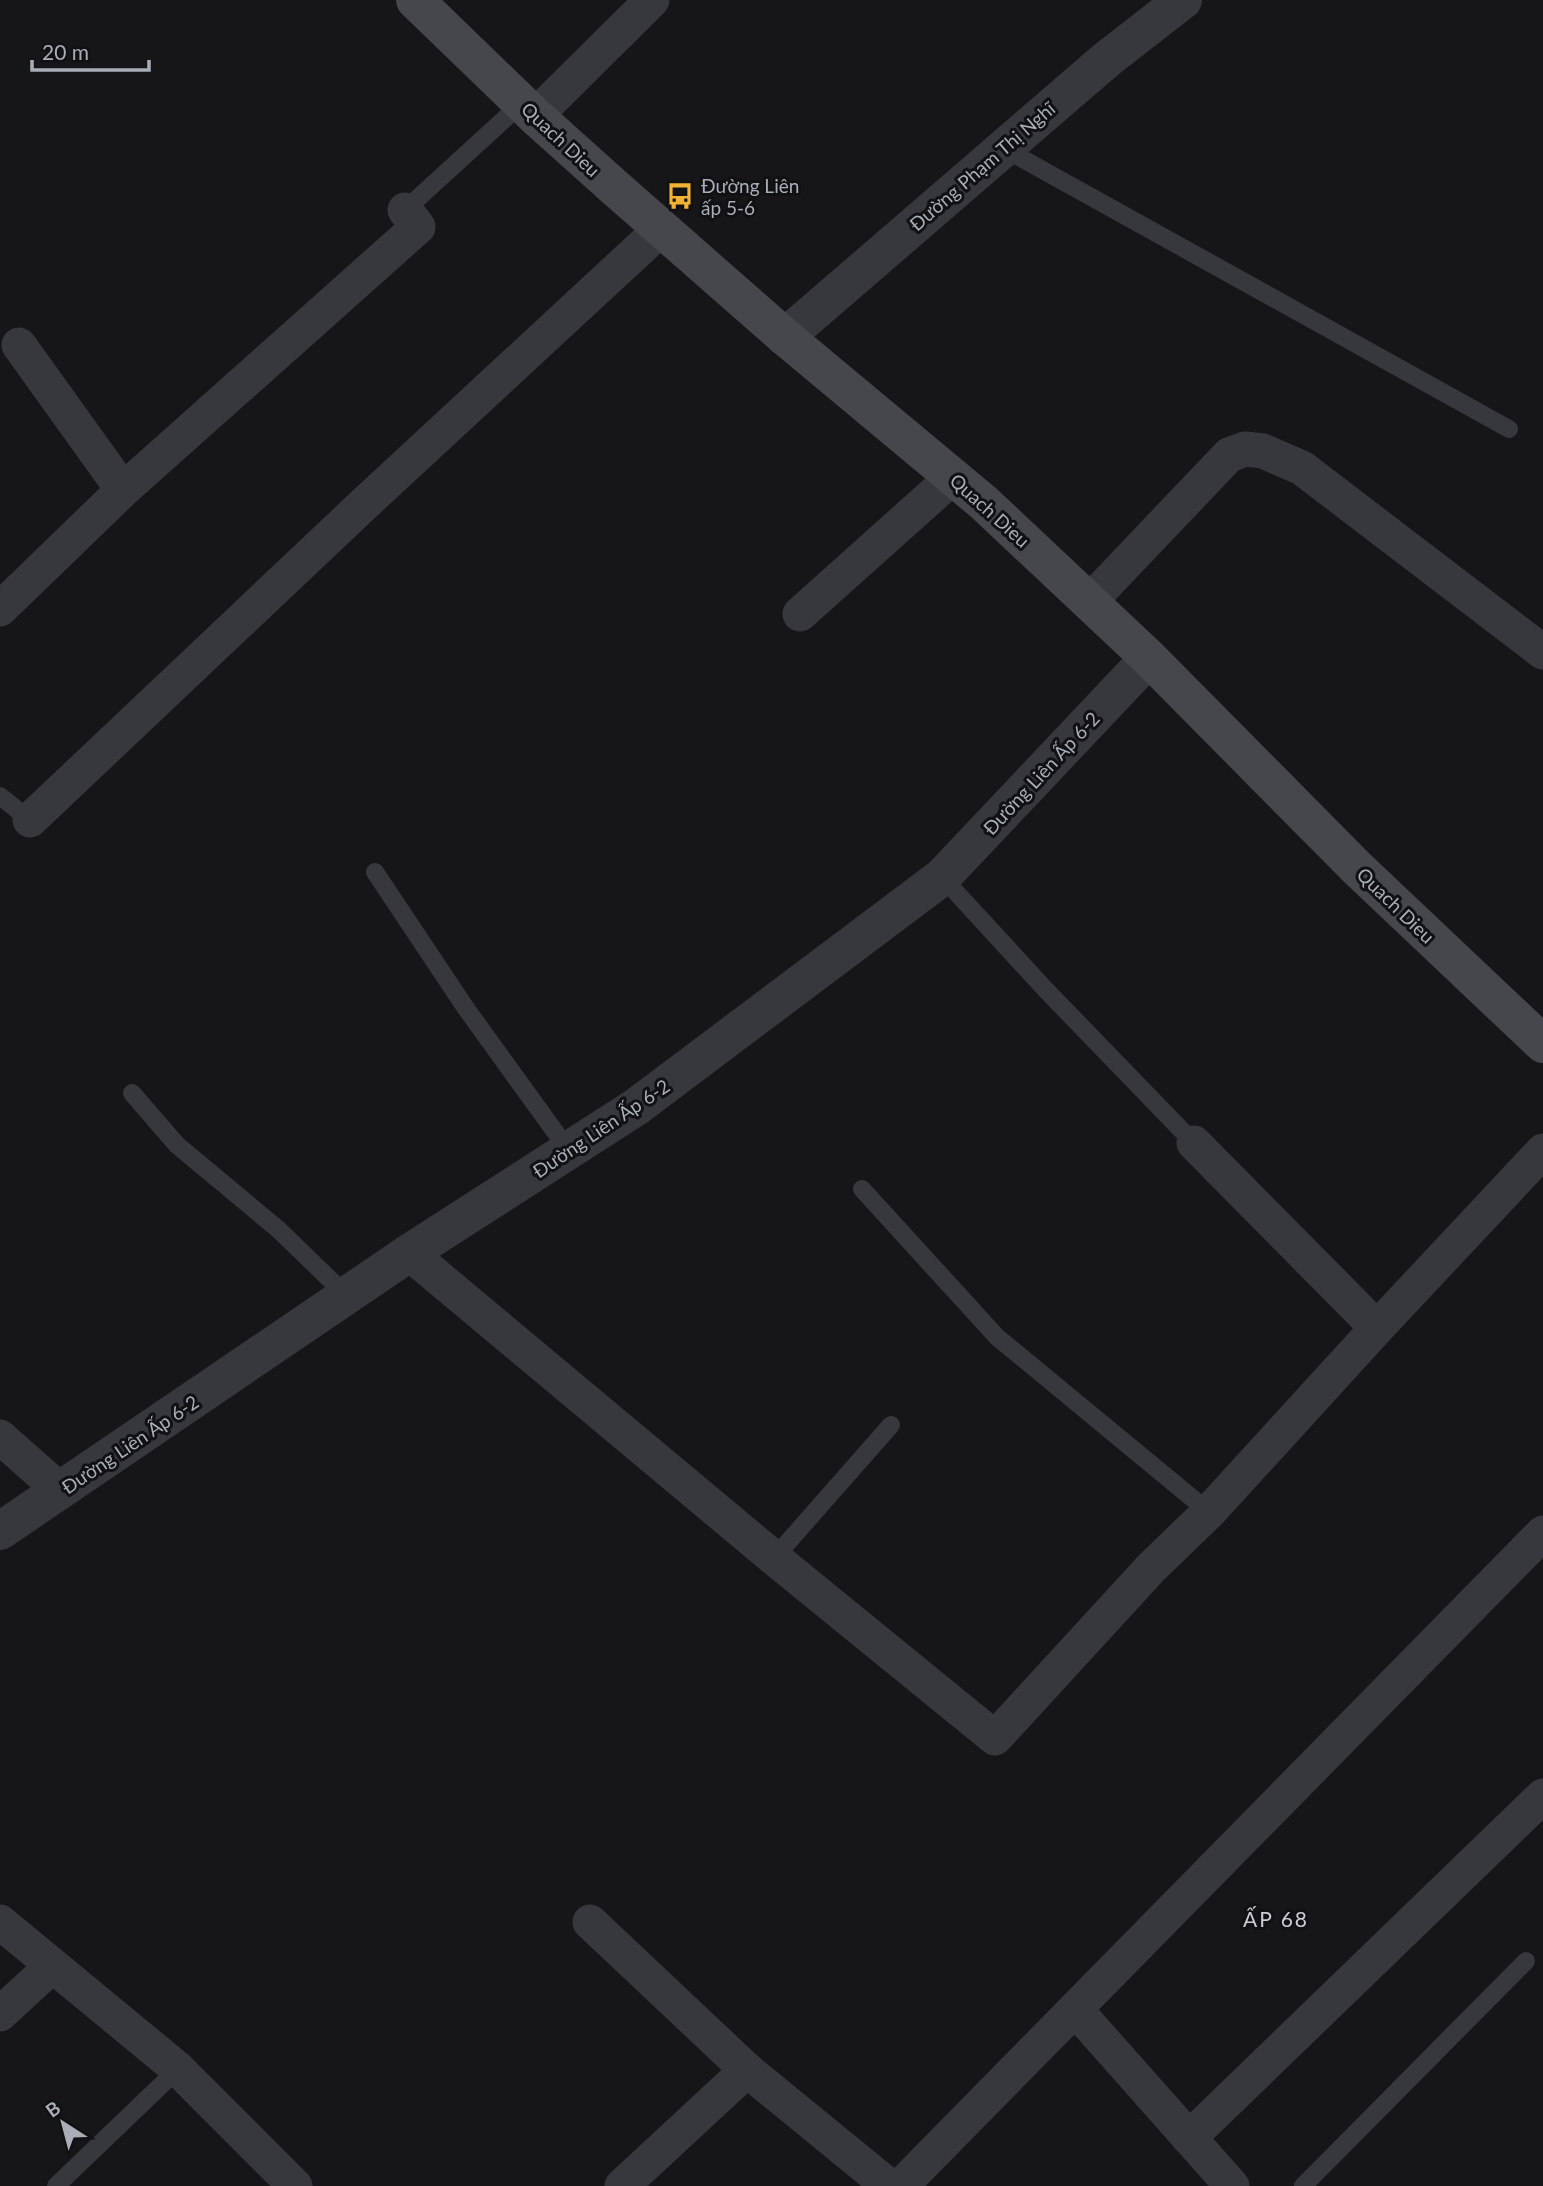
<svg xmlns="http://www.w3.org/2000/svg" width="1543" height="2186" viewBox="0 0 1543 2186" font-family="Lato,sans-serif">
	<rect width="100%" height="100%" fill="#161618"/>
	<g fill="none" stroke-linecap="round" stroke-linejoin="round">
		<!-- service -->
		<g stroke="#37383d" stroke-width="18">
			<polyline points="1003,148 1509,429"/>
			<polyline points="405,210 522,103"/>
			<polyline points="0,796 30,820"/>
			<polyline points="375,872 465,1007 569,1151"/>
			<polyline points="942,877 1045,989 1194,1143"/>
			<polyline points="132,1093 177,1145 279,1230 347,1296"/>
			<polyline points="862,1189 997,1337 1209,1512"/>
			<polyline points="774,1558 891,1425"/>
			<polyline points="56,2186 178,2069"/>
			<polyline points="1303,2186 1526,1961"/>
		</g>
		<!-- minor -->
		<g stroke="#37383d" stroke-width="35">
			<polyline points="535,116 652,0"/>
			<polyline points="19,345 123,490"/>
			<polyline points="1089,602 1229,455 1245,449 1263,451 1302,468 1543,652"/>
			<polyline points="0,609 123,490 418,227 405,210"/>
			<polyline points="800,614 953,477"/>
			<polyline points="30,820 362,506 661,229"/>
			<polyline points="1194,1143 1377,1328"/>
			<polyline points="409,1253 774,1558 995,1738 1151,1568 1209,1512 1377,1328 1543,1151"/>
			<polyline points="0,1437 61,1491"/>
			<polyline points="0,1922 178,2069 295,2186"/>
			<polyline points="590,1922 747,2070 889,2186"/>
			<polyline points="1075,2009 1232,2186"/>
			<polyline points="0,2014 52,1966"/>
			<polyline points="1189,2138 1543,1796"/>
			<polyline points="622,2186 747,2070"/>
			<polyline points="901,2186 1543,1533"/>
		</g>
		<!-- tertiary -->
		<g stroke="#37383d" stroke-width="38">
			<polyline points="785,337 1106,60 1183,0"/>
			<polyline points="0,1531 409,1253 636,1107 942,877 1149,658"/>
		</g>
		<!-- secondary -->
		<polyline stroke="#45474d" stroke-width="38" points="415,0 535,116 613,186 785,337 983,502 1149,658 1357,868 1543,1044"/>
	</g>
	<!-- icons -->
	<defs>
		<symbol id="bus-bare" viewBox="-9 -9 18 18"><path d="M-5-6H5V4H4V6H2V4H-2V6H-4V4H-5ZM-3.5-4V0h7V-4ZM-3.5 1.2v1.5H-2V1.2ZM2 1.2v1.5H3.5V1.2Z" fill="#f2b134" stroke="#111113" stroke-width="2.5" paint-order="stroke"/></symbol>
	</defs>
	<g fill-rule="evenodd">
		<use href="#bus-bare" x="661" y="177" width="38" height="38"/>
	</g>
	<g text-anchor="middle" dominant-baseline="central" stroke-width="6" stroke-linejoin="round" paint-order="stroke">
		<!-- street labels -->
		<g font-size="19" fill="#a8adb8" stroke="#111113">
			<text transform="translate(561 139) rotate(43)">Quach Dieu</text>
			<text transform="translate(982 166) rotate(-41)">Đường Phạm Thị Nghĩ</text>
			<text transform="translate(990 510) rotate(42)">Quach Dieu</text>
			<text transform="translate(1041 773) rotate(-47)">Đường Liên Ấp 6-2</text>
			<text transform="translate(1396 905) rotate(44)">Quach Dieu</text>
			<text transform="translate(601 1128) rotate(-34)">Đường Liên Ấp 6-2</text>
			<text transform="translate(130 1444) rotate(-34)">Đường Liên Ấp 6-2</text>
		</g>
		<!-- poi labels -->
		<g font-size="19" fill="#a8adb8" stroke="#111113" text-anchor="start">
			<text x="701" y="185">Đường Liên<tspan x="701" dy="22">ấp 5-6</tspan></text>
		</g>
		<!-- neighbourhood labels -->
		<g font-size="21" letter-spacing="2" fill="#c9ccd4" stroke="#111113">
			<text x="1276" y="1918">ẤP 68</text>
		</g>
	</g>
	<!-- north arrow -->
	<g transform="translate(63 2123) rotate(324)" stroke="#111113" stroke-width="5" paint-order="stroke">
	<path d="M0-5L12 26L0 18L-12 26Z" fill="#a8adb8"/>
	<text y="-10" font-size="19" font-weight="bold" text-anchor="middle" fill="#a8adb8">B</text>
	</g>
	<!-- scale -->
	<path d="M32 60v10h117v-10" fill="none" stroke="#a8adb8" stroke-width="3.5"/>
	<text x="42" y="60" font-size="21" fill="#a8adb8" stroke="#111113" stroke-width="5" paint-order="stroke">20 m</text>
</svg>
